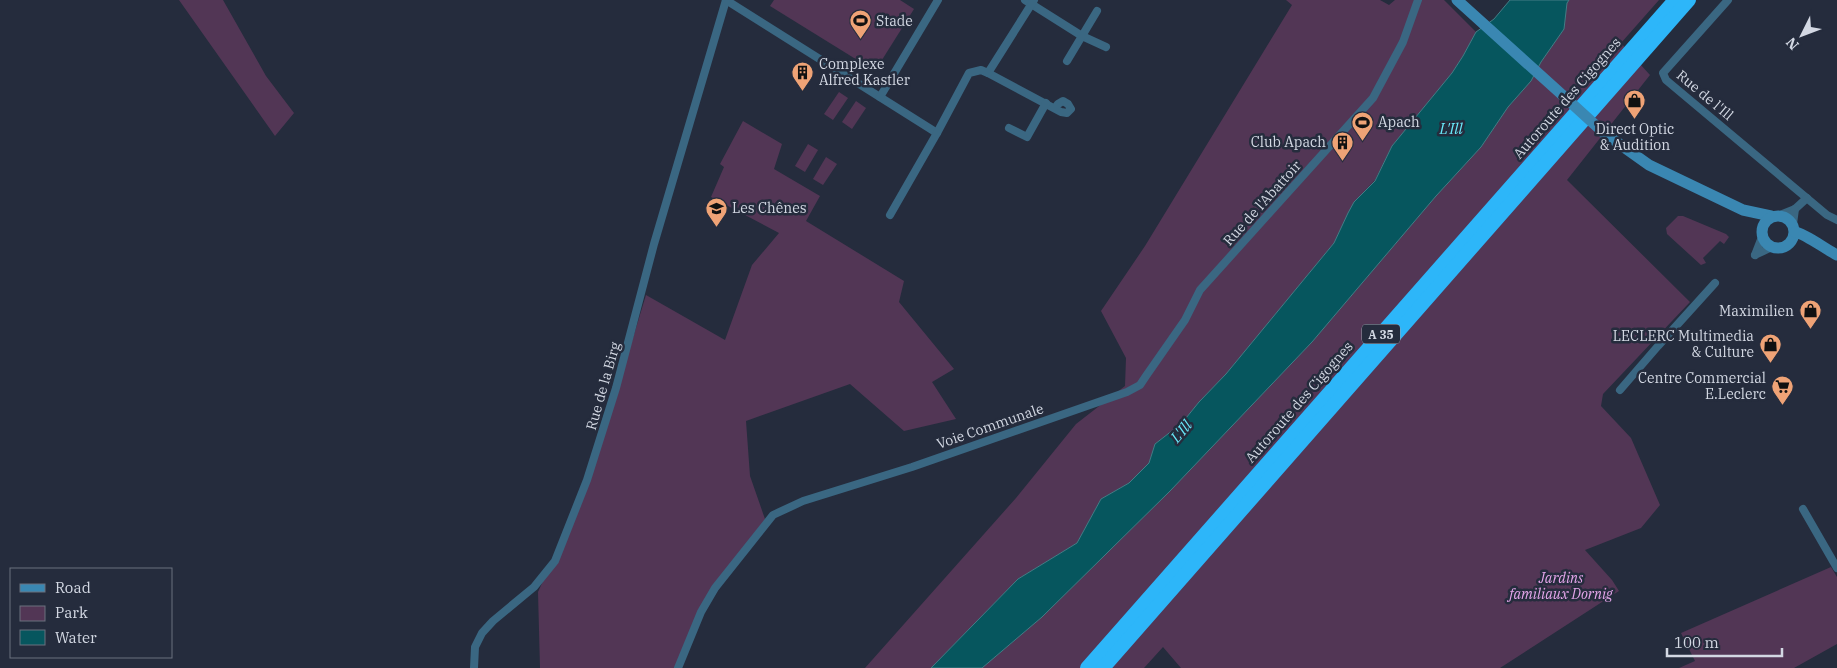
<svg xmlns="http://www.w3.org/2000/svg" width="1837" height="668" viewBox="0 0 1837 668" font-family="'IBM Plex Serif',serif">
	<rect width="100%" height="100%" fill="#252c3d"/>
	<!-- green -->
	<g fill="#523655">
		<polygon points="179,0 223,0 266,76 294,113 275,136"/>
		<polygon points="774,0 900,0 914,9 875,71 770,6"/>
		<polygon points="1286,0 1380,0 1389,5 1395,0 1444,0 1476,32 1463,56 1452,73 1392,146 1375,180 1354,202 1334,243 1226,374 1199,402 1182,423 1155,444 1149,463 1129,483 1101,499 1077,543 1018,579 931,668 865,668 1016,498 1076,424 1125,386 1126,358 1101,311 1145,246 1292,5"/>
		<polygon points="1569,0 1659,0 1621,43 1650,75 1567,180 1690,302 1603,394 1601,406 1631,438 1660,505 1641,528 1585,550 1612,580 1619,591 1500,668 1181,668 1163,647 1144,668 982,668 1042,617 1170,491 1312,342 1436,196 1481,147 1508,107 1531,81 1541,62 1564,29 1567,2"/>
		<polygon points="839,92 848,98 833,120 824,114"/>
		<polygon points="856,101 866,108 852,129 842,122"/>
		<polygon points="743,121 782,144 774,169 820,196 806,221 904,281 899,302 954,369 932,382 956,419 904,431 850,384 746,421 750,476 765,519 701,616 679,668 540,668 538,592 590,479 646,295 725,340 752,265 779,233 711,197 724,167 720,164"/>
		<polygon points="808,144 818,150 805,172 795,166"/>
		<polygon points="826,157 837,164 823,185 813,179"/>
		<polygon points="1678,216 1683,216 1726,234 1729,237 1724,244 1720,241 1703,258 1706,263 1701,265 1667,234 1666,228"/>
		<polygon points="1831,567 1837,577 1837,644 1794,668 1679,668 1695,661 1681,633"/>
	</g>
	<!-- water -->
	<polygon fill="#06565e" stroke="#447d86" points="1510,0 1569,0 1567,3 1564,29 1541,62 1531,81 1508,107 1481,147 1436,196 1312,342 1170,491 1042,617 982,668 931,668 1018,579 1077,543 1101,499 1129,483 1149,463 1155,444 1182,423 1199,402 1226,374 1334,243 1348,213 1354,202 1375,181 1392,146 1452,73 1463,56 1476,32 1494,19"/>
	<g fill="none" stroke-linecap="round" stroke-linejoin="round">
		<!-- minor -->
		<g stroke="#3a6782" stroke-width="8">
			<polyline points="726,0 937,133"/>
			<polyline points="1025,0 1082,36 1106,47"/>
			<polyline points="1728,0 1663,73 1666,80 1827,215 1837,220"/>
			<polyline points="1067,61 1097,11"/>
			<polyline points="988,73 1061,112 1067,113 1071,109 1068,104 1063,101 1058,104 1055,108"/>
			<polyline points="880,97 938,0"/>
			<polyline points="1009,128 1027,137 1046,103"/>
			<polyline points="890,215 937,133 969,73 981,70 988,73 1034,0"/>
			<polyline points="1780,215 1795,209 1807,198"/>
			<polyline points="1793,224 1795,209"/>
			<polyline points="1755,255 1762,237"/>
			<polyline points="1755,255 1772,247"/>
			<polyline points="1620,390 1658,346 1715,283"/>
			<polyline points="1803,509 1837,568"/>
			<polyline points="474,668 475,647 482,633 493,621 534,587 555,561 587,480 616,388 654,244 726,0"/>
			<polyline points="678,668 701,612 715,588 773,515 803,501 912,467 1127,392 1140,385 1146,376 1185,320 1200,290 1373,98 1403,42 1418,0"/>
		</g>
		<!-- secondary -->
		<g stroke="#3a87b2" stroke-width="11">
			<polyline points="1457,0 1569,101"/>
			<polyline points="1604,133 1649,165 1743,210 1771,216"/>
			<circle cx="1778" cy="232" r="16"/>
			<path d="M1795,232C1806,234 1825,249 1837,255"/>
		</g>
		<!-- motorway -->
		<g stroke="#2db6f9" stroke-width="14">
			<polyline points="1087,668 1675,0"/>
			<polyline points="1103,668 1689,0"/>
		</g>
		<!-- secondary-bridge -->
		<polyline stroke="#3a87b2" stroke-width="11" points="1569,101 1604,133"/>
	</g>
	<!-- icons -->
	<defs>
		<symbol id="stadium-pin" viewBox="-11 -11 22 30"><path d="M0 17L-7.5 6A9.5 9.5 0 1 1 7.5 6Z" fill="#efa376" stroke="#252c3d"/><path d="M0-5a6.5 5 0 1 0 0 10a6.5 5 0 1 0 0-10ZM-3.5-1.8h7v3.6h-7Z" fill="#111"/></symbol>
		<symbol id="building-pin" viewBox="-11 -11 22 30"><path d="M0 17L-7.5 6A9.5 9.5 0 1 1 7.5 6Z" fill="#efa376" stroke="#252c3d"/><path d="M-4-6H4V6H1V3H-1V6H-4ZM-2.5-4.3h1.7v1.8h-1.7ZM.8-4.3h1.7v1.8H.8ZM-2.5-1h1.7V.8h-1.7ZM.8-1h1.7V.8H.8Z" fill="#111"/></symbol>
		<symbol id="shop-pin" viewBox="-11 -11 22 30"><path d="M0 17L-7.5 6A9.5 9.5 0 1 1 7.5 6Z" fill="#efa376" stroke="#252c3d"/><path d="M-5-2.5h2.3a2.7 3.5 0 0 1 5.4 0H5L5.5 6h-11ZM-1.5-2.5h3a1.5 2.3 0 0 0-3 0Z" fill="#111"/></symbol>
		<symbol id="school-pin" viewBox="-11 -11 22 30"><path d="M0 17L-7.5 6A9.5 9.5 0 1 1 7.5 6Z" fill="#efa376" stroke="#252c3d"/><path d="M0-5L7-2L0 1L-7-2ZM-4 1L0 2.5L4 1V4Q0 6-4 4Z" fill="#111"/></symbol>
		<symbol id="supermarket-pin" viewBox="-11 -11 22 30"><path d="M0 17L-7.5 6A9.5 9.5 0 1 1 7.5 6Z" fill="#efa376" stroke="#252c3d"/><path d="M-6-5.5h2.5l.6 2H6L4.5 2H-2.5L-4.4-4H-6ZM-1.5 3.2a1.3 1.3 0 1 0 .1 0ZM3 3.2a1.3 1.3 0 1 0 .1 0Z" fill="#111"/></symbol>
	</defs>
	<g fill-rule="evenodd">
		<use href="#stadium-pin" x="848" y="8" width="25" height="34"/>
		<use href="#building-pin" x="790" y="60" width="25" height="34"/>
		<use href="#shop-pin" x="1622" y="88" width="25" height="34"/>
		<use href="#stadium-pin" x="1350" y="110" width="25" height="34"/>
		<use href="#building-pin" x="1330" y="130" width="25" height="34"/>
		<use href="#school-pin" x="704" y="196" width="25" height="34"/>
		<use href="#shop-pin" x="1798" y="298" width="25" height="34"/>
		<use href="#shop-pin" x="1758" y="332" width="25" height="34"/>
		<use href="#supermarket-pin" x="1770" y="374" width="25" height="34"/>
	</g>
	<g text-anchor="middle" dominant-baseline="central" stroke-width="5" stroke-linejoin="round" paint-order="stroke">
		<!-- shield labels -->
		<rect fill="#252c3d" stroke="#9fa4b1" stroke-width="1" x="1362" y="324.5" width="38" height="19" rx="4"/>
		<g font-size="12" font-weight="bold" fill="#d3d8e3">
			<text x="1381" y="334">A 35</text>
		</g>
		<!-- poi labels -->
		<g font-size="14" fill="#d3d8e3" stroke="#252c3d" text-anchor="start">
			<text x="876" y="21">Stade</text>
			<text x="819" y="64">Complexe<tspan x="819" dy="16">Alfred Kastler</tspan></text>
			<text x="1378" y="122">Apach</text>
			<text x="1635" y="129" text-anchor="middle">Direct Optic<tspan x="1635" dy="16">&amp; Audition</tspan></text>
			<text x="1326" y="142" text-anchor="end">Club Apach</text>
			<text x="732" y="208">Les Chênes</text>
			<text x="1794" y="311" text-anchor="end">Maximilien</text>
			<text x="1754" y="336" text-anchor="end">LECLERC Multimedia<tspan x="1754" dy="16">&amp; Culture</tspan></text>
			<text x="1766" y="378" text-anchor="end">Centre Commercial<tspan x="1766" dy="16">E.Leclerc</tspan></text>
		</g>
		<!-- street labels -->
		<g font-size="14" fill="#d3d8e3" stroke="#252c3d">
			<text transform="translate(1705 95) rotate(40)">Rue de l'Ill</text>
			<text transform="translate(1567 98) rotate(-49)">Autoroute des Cigognes</text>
			<text transform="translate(1262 203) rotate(-48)">Rue de l'Abattoir</text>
			<text transform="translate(603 386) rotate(-74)">Rue de la Birg</text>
			<text transform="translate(1299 402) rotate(-49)">Autoroute des Cigognes</text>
			<text transform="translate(990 426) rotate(-19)">Voie Communale</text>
		</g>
		<!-- park labels -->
		<g font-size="14" font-style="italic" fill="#e5a6eb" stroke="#252c3d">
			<text x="1561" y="578">Jardins<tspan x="1561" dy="16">familiaux Dornig</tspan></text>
		</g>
		<!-- water labels -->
		<g font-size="15" font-style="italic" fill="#69ebfc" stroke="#252c3d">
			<text x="1451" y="128">L'Ill</text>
			<text transform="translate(1181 431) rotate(-49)">L'Ill</text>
		</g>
	</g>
	<!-- legend -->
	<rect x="10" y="568" width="162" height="90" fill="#252c3d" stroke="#6b717f"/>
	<rect x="20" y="584" width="25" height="8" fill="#3a87b2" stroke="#6b717f"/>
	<text x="55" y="593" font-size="15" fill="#d3d8e3">Road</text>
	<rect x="20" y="606" width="25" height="15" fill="#523655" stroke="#6b717f"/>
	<text x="55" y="618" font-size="15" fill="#d3d8e3">Park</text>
	<rect x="20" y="630" width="25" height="15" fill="#06565e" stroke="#6b717f"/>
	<text x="55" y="643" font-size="15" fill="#d3d8e3">Water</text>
	<!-- north arrow -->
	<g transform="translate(1802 35) rotate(228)" stroke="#252c3d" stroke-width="4" paint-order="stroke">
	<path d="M0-4L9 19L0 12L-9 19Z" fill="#d3d8e3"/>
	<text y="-8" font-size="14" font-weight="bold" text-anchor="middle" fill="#d3d8e3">N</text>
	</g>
	<!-- scale -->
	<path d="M1667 648v8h115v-8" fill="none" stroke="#d3d8e3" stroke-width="2.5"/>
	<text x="1674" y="648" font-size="15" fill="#d3d8e3" stroke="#252c3d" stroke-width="4" paint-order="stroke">100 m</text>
</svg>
